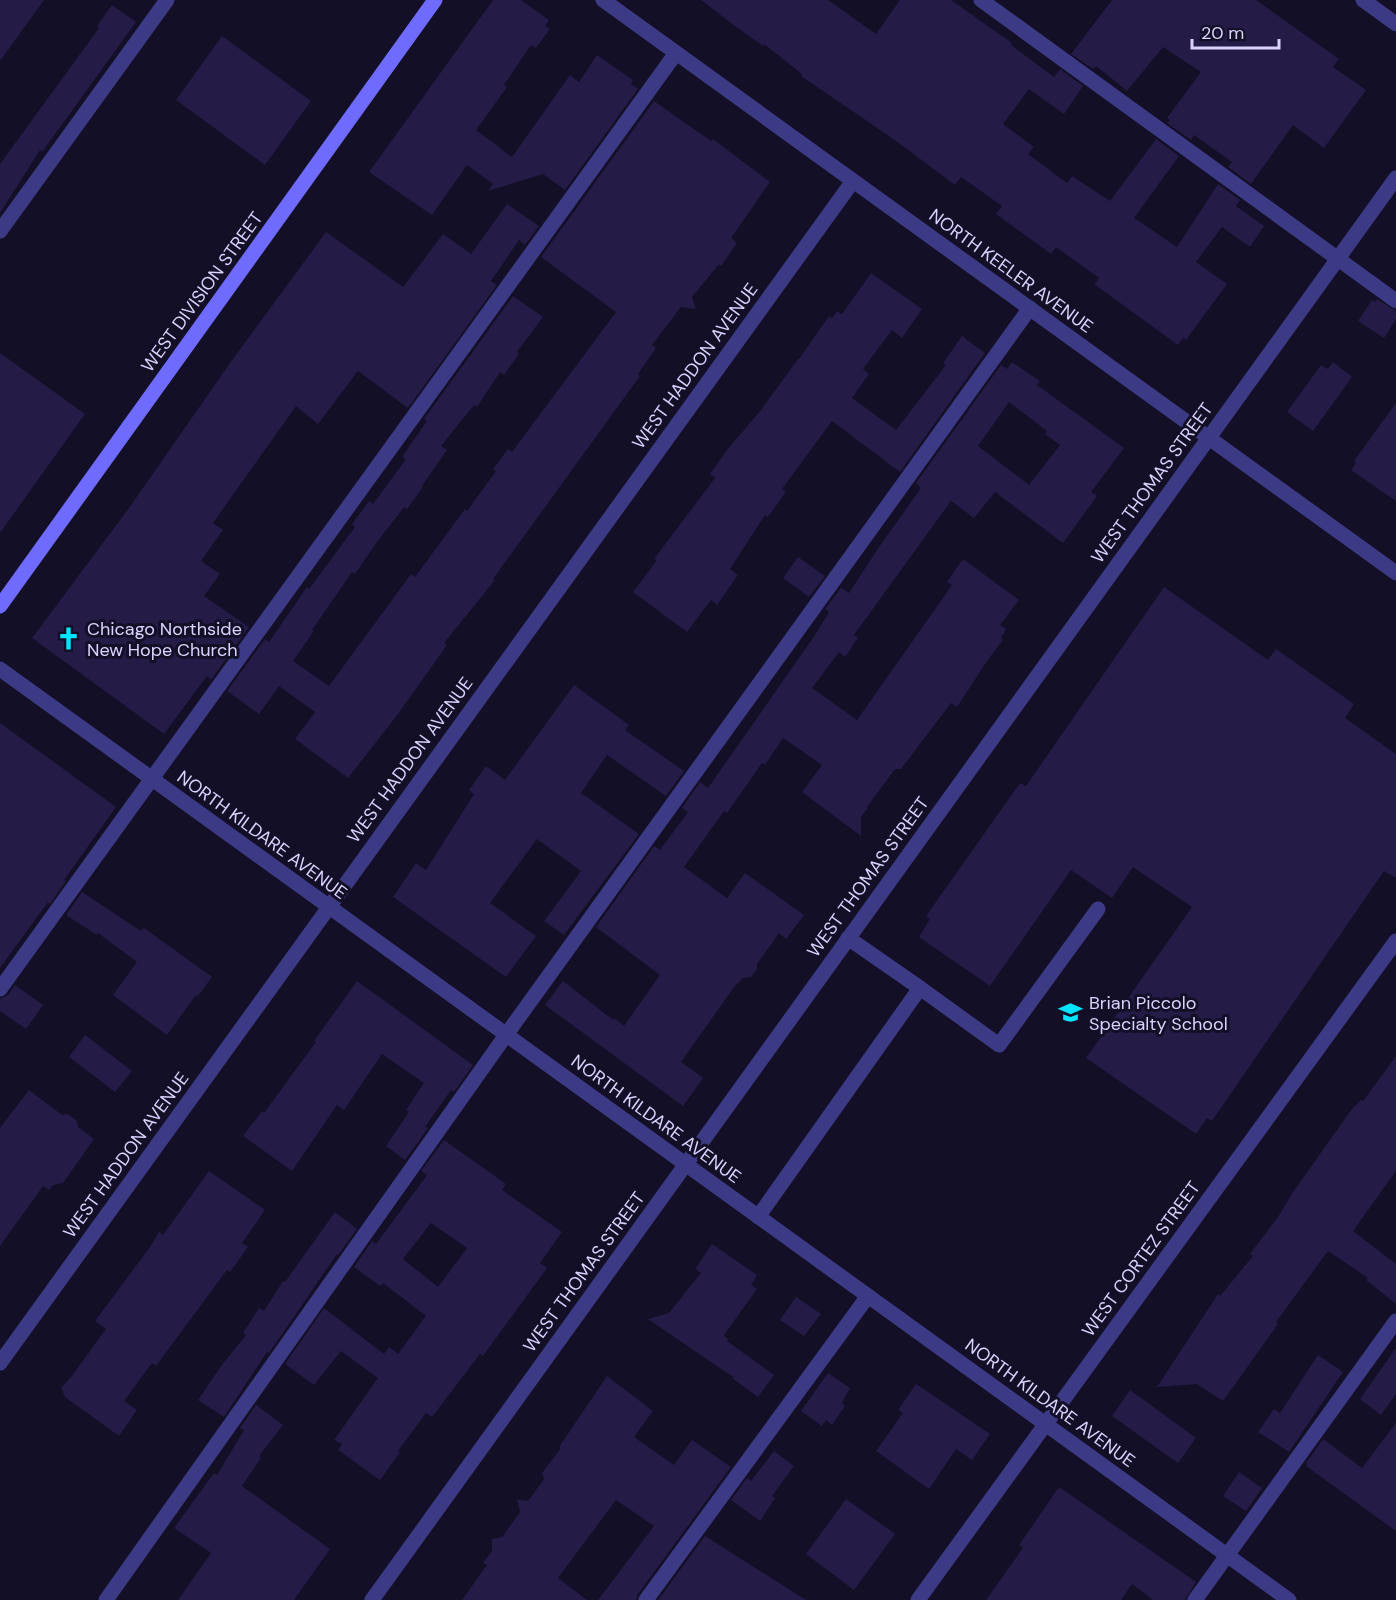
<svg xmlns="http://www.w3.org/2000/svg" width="1396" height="1600" viewBox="0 0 1396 1600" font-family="'DM Sans',sans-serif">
	<rect width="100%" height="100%" fill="#130f26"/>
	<!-- building -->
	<g fill="#241b47" fill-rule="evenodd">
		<polygon points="0,0 44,0 0,61"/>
		<polygon points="493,0 521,0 549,20 545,26 550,29 536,48 531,45 504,85 507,87 476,130 512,157 570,75 579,82 597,55 633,80 631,84 638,89 565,190 543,174 488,191 493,184 467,165 432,215 369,172"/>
		<polygon points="701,0 828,0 876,34 900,0 951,0 1012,43 1011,45 1054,77 1060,69 1083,86 1064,114 1029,89 1003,124 1034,147 1028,154 1067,183 1072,176 1110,201 1156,139 1179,156 1134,218 1177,247 1218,184 1240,200 1236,206 1264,226 1250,247 1222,227 1196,262 1227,284 1186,340 1183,338 1178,345 1094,284 1099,278 1056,247 1051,254 996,214 1002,206 961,177 955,185 892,138 801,76 802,74 764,44 763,46 735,26"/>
		<polygon points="1112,0 1256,0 1339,59 1333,67 1366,90 1324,148 1293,125 1251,184 1228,167 1232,162 1194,135 1191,140 1167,123 1170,120 1167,118 1201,72 1163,47 1127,91 1096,66 1093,69 1071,54"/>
		<polygon points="112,5 136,22 42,152 40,150 0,213 0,164 99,28 97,26"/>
		<polygon points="222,36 311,101 265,165 176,100"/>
		<polygon points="654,101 711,141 713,139 770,182 731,238 737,243 721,266 719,264 692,297 696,309 681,307 652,345 656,348 638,374 640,376 493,579 495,580 444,643 447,645 398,714 348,778 295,739 315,712 279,686 259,714 227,691 265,639 269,642 307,587 309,589 355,527 352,524 369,501 373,504 406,459 402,457 427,421 424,419 513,296 543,317 517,352 519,354 504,375 500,372 477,407 474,405 441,446 447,450 422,486 423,487 407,509 404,507 377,542 355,574 352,572 312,630 314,631 293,661 329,686 411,574 415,577 465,509 467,511 496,471 493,469 508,449 512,452 616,312 541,257"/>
		<polygon points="507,204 539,226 525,245 519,240 491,281 497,285 408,408 358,371 318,424 296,406 213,523 223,530 201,561 220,574 204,596 249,627 211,680 207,676 164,734 32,638 129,508 230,363 326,232 403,287 443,234 471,254"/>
		<polygon points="871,273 922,309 902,338 892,330 863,369 869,374 852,398 896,430 946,365 943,363 962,336 985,353 900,472 832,421 782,489 786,492 768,517 765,515 730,569 738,575 717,605 711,600 687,632 633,592 657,560 654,559 715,478 710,474 727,450 761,410 798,359 799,359 829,316 832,318 837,311 842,314"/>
		<polygon points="1377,299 1396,311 1396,319 1384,338 1358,321 1372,300 1375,302"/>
		<polygon points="0,353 85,414 0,533"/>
		<path d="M1012,362L1040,381L1037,385L1124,448L1091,492L1097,496L1063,543L995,492L974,518L951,501L854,635L858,638L845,657L839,652L812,688L857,720L952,585L947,582L963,559L1019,600L1000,625L1006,629L1001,638L1003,640L987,661L957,707L951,703L901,769H895L867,807L868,808L861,817V836L802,792L822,765L783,738L765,765L762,763L727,813L724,811L684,867L727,898L745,873L804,915L786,939L779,933L757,964V969L751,977L742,978L738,984L737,983L681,1062L703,1078L683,1106L545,1005L563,981L613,1020L614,1018L624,1026L660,975L596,927L654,846L660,850L688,812L682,808L700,782L708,788L815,635L829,612L825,609L841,588L849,593L879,547L921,488L916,483L1001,365L1007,369ZM1009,402L1047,431L1045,434L1060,445L1029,485L978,446Z"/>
		<polygon points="1333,362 1352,377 1313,431 1287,412 1321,365 1328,369"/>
		<polygon points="1396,403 1396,501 1351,470 1356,463 1354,461"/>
		<polygon points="798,557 825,576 809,597 783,578"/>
		<polygon points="1164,587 1268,660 1276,649 1354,704 1345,718 1396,754 1396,878 1384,871 1212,1121 1207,1118 1196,1134 1086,1058 1192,907 1133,867 1112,898 1071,870 990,986 919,937 930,919 926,916 1020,783 1026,786"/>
		<polygon points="574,685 629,725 625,730 684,771 666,796 607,755 581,793 639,834 564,935 544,921 581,871 537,839 490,903 536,936 506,977 393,897 416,863 426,870 474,794 469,790 486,766 505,780"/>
		<polygon points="0,723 116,807 64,880 66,881 50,904 48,902 0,968"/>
		<polygon points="82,892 141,931 144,928 212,977 198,996 196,995 167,1035 113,995 137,962 98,933 97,935 66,915"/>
		<polygon points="357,981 473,1065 454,1092 451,1090 425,1127 428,1128 405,1160 386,1146 409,1112 406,1110 424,1083 382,1054 344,1110 337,1105 292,1171 243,1136 262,1111 264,1113 299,1065 316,1042 314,1041"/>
		<polygon points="15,985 43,1005 26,1029 0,1011 0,999 8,995"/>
		<polygon points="85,1035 132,1071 115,1092 69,1057"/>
		<polygon points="1396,1056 1396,1171 1353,1231 1396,1264 1396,1304 1366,1280 1368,1278 1328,1251 1276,1322 1278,1324 1223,1401 1197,1384 1157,1387 1218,1294 1220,1296 1253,1256 1250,1254 1278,1217 1293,1192 1352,1109 1361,1100 1363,1101"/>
		<polygon points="29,1090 62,1115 68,1114 77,1121 78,1127 94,1139 63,1183 53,1185 49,1190 43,1186 0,1246 0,1128"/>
		<path d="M444,1140L506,1184L502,1190L562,1232L540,1263L547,1268L483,1356L480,1354L432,1417L426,1413L398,1451L400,1452L380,1480L338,1450L342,1444L334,1440L378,1378L341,1351L314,1385L285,1364L324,1308L384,1354L389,1347L398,1354L426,1316L383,1283L380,1286L354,1267L372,1241L376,1244L427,1175L421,1171ZM431,1223L467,1248L438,1287L403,1259Z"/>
		<polygon points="209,1171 265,1210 242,1243 248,1247 230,1272 227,1270 156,1366 152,1363 124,1401 137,1410 119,1436 65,1397 61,1388 71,1377 106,1329 95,1321 150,1247 159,1232 163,1235"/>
		<polygon points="335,1212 357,1229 338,1255 337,1254 269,1353 267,1352 224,1417 198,1400 221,1366 246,1335 243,1333 259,1308 264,1311 283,1281 285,1282"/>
		<polygon points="712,1244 757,1275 751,1285 757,1289 724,1335 728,1339 727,1341 774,1375 758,1397 732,1378 733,1377 648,1319 669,1313 701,1273 695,1269"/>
		<polygon points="796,1297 821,1314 804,1336 780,1320"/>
		<polygon points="1396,1348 1396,1394 1381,1415 1360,1399"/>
		<polygon points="1318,1355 1343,1372 1289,1452 1258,1432 1274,1409 1280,1413"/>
		<polygon points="828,1373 850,1388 842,1403 845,1406 832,1425 826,1420 822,1426 801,1411"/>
		<polygon points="607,1376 653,1411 634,1437 674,1465 692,1440 731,1467 638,1594 636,1600 598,1600 654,1526 616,1500 558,1578 587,1600 462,1600 487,1565 483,1563 492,1551 492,1539 502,1537 520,1512 517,1499 528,1501 544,1479 542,1473 561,1448 559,1447"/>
		<polygon points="916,1384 990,1434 972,1460 956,1449 929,1489 876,1451 903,1413 898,1410"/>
		<polygon points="1130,1390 1196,1438 1178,1463 1112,1416"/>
		<polygon points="256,1405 283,1425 259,1456 261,1458 242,1486 330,1549 294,1600 178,1600 211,1553 174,1528 214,1473 217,1475 244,1430 240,1428"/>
		<polygon points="1396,1423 1396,1531 1306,1466 1307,1464 1306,1463 1323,1439 1362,1468"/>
		<polygon points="774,1451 794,1466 772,1496 775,1498 760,1521 731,1500 747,1478 751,1481"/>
		<polygon points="1239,1472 1262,1488 1246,1511 1223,1496"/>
		<polygon points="1059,1487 1196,1582 1185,1600 1153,1600 1132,1584 1121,1600 986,1600 1023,1548 1019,1545"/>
		<polygon points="846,1499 895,1534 854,1590 806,1554"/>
		<polygon points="705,1536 806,1600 658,1600"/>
	</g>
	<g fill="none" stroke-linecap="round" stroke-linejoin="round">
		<!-- lane -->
		<g stroke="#3d3a85" stroke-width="15">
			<polyline points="981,0 1396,301"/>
			<polyline points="0,231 167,0"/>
			<polyline points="920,988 999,1045 1098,909"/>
			<polyline points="0,989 676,53"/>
			<polyline points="758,1217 920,988 848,938"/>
			<polyline points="106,1600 506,1035 1030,308"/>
			<polyline points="646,1600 868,1296"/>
			<polyline points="1195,1600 1396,1321"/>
		</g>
		<!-- street -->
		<g stroke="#3d3a85" stroke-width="15">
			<polyline points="603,0 1396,573"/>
			<polyline points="1363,0 1396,24"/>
			<polyline points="0,669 1289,1600"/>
			<polyline points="0,1363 853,181"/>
			<polyline points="372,1600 1396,178"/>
			<polyline points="918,1600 1396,941"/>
		</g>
		<!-- secondary -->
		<polyline stroke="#6f6bff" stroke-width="15" points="0,606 435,0"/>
	</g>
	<!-- icons -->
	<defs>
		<symbol id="church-bare" viewBox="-9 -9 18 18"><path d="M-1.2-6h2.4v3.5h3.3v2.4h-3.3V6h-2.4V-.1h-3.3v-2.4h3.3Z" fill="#00e5ff" stroke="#130f26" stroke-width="2.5" paint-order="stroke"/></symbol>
		<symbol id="school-bare" viewBox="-9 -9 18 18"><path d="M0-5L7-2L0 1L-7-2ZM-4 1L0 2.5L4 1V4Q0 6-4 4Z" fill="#00e5ff" stroke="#130f26" stroke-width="2.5" paint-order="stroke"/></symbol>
	</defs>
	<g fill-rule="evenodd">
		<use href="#church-bare" x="52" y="622" width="33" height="33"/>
		<use href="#school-bare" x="1054" y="996" width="33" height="33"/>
	</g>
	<g text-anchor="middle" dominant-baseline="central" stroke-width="6" stroke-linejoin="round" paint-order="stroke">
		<!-- street labels -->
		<g font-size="18" fill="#d9d4ff" stroke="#130f26">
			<text transform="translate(1011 271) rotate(36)">NORTH KEELER AVENUE</text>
			<text transform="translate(202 292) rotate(-54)">WEST DIVISION STREET</text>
			<text transform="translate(695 366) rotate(-54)">WEST HADDON AVENUE</text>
			<text transform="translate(1152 483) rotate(-54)">WEST THOMAS STREET</text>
			<text transform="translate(410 760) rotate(-54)">WEST HADDON AVENUE</text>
			<text transform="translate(262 835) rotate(36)">NORTH KILDARE AVENUE</text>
			<text transform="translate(868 877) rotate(-54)">WEST THOMAS STREET</text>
			<text transform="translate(656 1119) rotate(36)">NORTH KILDARE AVENUE</text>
			<text transform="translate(126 1155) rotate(-54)">WEST HADDON AVENUE</text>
			<text transform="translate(1141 1259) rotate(-54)">WEST CORTEZ STREET</text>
			<text transform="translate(584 1272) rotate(-54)">WEST THOMAS STREET</text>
			<text transform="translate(1050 1403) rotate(36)">NORTH KILDARE AVENUE</text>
		</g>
		<!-- poi labels -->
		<g font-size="18" fill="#d9d4ff" stroke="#130f26" text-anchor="start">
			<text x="87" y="629">Chicago Northside<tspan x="87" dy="21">New Hope Church</tspan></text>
			<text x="1089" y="1003">Brian Piccolo<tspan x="1089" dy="21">Specialty School</tspan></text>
		</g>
	</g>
	<!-- scale -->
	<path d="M1192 39v9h87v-9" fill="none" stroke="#d9d4ff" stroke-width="3"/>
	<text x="1201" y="39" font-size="18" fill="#d9d4ff" stroke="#130f26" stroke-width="4.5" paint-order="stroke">20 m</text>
</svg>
